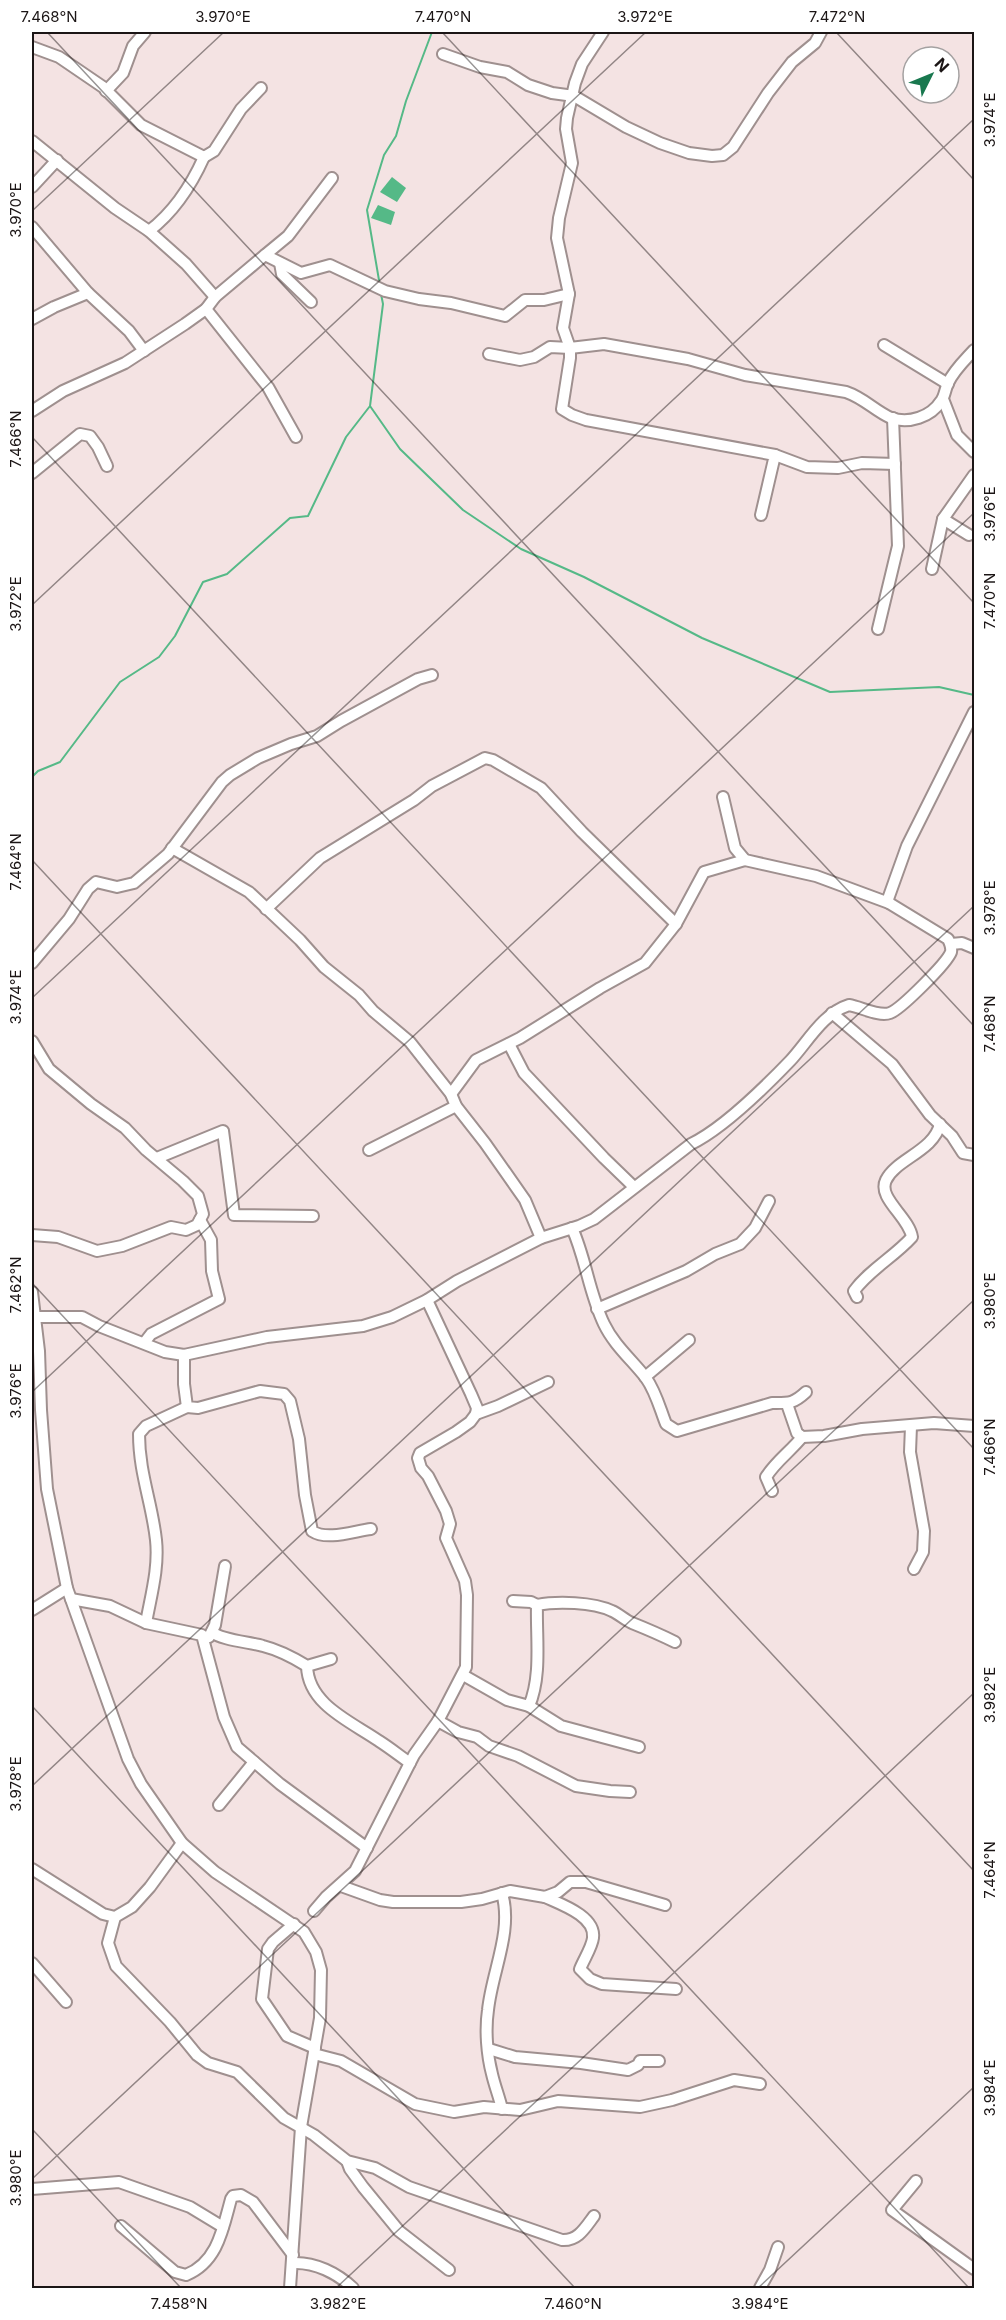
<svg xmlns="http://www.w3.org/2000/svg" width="1006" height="2320" viewBox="0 0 1006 2320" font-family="Inter,sans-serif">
	<rect width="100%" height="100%" fill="#f4e3e3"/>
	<!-- water -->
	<g fill="#55b987">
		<polygon points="392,177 406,188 397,202 380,192"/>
		<polygon points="378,205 395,212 391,225 371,218"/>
	</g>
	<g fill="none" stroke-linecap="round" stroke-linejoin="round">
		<!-- stream -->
		<g stroke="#55b987" stroke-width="2">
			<polyline points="380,286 367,210 384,155 396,136 406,101 432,32"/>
			<polyline points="370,406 400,449 463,510 521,549 584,577 702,638 830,692 939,687 974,695"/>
			<polyline points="32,777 38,771 60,762 120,682 159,657 175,636 203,582 227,574 290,518 308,516 346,437 370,406 383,304 381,294"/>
		</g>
		<defs>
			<g id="street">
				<polyline points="603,32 582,64 575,83 567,118 566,129 572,163 559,218 557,238 569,294 563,328 570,348 570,358 562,409 572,415 586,420 775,455 761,515"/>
				<polyline points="32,47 59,57 103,87 141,125 204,157 214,151 241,109 261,88"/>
				<polyline points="443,54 480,67 507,72 528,85 552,93 574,96 626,127 660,143 689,153 712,156 723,155 733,147 768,93 792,62 815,43 821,32"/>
				<polyline points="106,91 123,73 133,46 145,32"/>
				<polyline points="32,141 115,208 149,231 186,264 215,297"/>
				<polyline points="32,187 57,160"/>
				<polyline points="32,227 88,293 129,331 144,351"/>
				<path d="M149,231C174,212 191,186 204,157"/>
				<polyline points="265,255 288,236 332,178"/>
				<polyline points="280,263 282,274 311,302"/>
				<polyline points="206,309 268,387 296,437"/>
				<polyline points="32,319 54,307 88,293"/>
				<polyline points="884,345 948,384"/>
				<path d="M489,354L520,360L534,357L550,347L570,348L604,344L688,359L745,375L846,392C864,398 875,411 891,418C909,424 931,417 941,401C945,396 945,389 948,383C954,370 965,360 974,350"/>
				<polyline points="943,399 957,435 974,452"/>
				<polyline points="32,411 63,391 125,363 185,324 206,309 215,297 265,255 301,273 330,265 385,291 419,299 451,303 505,316 525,300 544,300 569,294"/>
				<polyline points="775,455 807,467 838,468 862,463 895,464"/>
				<polyline points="32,473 80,434 90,436 98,447 107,466"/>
				<polyline points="943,519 969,535"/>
				<polyline points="932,569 943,519 974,475"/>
				<polyline points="878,629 898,546 893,418"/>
				<polyline points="172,848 249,892 300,940 324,967 359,995 373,1011 410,1042 451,1094 456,1106 485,1143 525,1200 541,1238"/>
				<polyline points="889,903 888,899 907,846 974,712"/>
				<polyline points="266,909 320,858 414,800 432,786 485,758 493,760 541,788 582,832 676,924"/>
				<polyline points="951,944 962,943 974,948"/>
				<polyline points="32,963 69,919 88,889 96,882 117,887 134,883 168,854 222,782 230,775 258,758 291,744 317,736 341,721 418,679 432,675"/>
				<polyline points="832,1013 892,1064 930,1115 952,1136 963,1153 974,1155"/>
				<polyline points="32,1041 49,1069 91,1104 125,1128 146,1150 183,1181 198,1196 203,1214 197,1225 186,1230 171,1227 122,1246 97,1251 58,1237 32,1235"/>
				<polyline points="509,1044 524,1073 604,1158 634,1187"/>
				<polyline points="451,1094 476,1060 520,1038 600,988 645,963 676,924 704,872 745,860"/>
				<polyline points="369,1150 456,1106"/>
				<polyline points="157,1158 223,1131 234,1215 313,1216"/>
				<path d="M572,1228C586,1259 589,1293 604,1324C614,1345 632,1360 646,1378C656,1392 660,1409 666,1424L677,1431L772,1403C789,1403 793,1404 806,1392"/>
				<polyline points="32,1292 39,1351 41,1410 47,1489 67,1588 128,1759 141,1784 182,1843 215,1872 304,1932 316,1952 321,1970 320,2018 301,2127 290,2288"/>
				<path d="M857,1297L854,1291C869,1270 894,1257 912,1237C909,1217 877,1198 886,1180C896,1159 934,1151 940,1124"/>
				<polyline points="427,1300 471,1394 477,1408 476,1414"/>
				<polyline points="597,1309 686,1271 715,1254 740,1244 755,1228 769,1201"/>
				<path d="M36,1317H82L99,1326L165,1352L184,1355L267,1337L363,1326L392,1317L427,1300L457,1281L541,1238L579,1226L594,1219L691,1144C722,1129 765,1087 790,1061C807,1043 823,1013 849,1005C861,1007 879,1017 890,1013C901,1009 947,963 951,952C952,947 950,943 948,939L889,903L816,876L745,860L735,848L723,797"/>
				<polyline points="144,1343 151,1334 219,1299 212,1271 211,1240 200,1220"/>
				<path d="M184,1355V1384L187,1407L198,1408L260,1391L284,1394L290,1401L299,1439L305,1495L312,1531C327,1541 354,1531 371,1529"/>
				<polyline points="645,1377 689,1340"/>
				<polyline points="787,1404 797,1433 802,1437 824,1436 862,1429 934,1423 974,1426"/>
				<polyline points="911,1426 910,1452 924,1531 923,1552 914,1569"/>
				<path d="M772,1491L766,1477C776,1461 791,1451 802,1437"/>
				<polyline points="71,1599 110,1606 146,1623 202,1635 224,1717 237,1747 280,1784 367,1848"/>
				<polyline points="513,1601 531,1602 537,1605"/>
				<polyline points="32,1610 67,1588"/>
				<path d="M146,1623C151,1595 159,1568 156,1540C152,1503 139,1473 139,1434L146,1426L187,1407"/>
				<path d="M212,1632C221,1640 249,1642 263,1646C279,1650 294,1658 307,1666L331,1659"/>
				<polyline points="209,1637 215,1625 225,1566"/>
				<path d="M307,1666C308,1705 352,1722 379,1741C390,1748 400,1756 410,1763"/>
				<path d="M463,1675L507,1700L529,1706C542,1676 536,1637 537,1605C557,1601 593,1602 612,1611C619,1614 625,1620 632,1623C647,1629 661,1635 675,1642"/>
				<polyline points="529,1706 561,1726 639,1747"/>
				<polyline points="438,1721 458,1732 477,1737 489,1746 518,1756 576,1786 610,1791 630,1792"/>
				<polyline points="219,1805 254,1762"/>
				<polyline points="32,1869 103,1914 115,1917 132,1907 150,1887 182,1843"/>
				<polyline points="341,1886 380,1900 393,1902 461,1902 482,1899 510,1891 545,1897 558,1892 570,1882 586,1882 665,1905"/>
				<path d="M545,1897C560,1904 596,1916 593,1938C592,1947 584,1959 580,1969L590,1979L602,1984L676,1989"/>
				<polyline points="314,1911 326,1897 355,1871 414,1755 438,1721 466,1667 467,1595 465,1581 446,1538 450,1524 446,1511 428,1476 421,1468 418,1458 420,1453 456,1432 470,1422 476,1414 498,1406 548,1382"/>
				<path d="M115,1917L108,1943L116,1966L170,2022L197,2055L208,2063L237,2072L284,2118L314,2135L347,2161L375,2168L409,2187L562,2240C578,2241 585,2228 594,2216"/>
				<polyline points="294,1924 273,1942 268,1949 262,1999 287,2036 315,2048"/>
				<polyline points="32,1963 66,2002"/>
				<polyline points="489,2049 515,2057 581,2063 628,2070 638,2065 640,2061 659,2061"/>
				<polyline points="314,2054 341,2061 415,2104 454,2112 484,2107 520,2110 558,2101 640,2107 672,2100 734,2080 760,2084"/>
				<path d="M502,2109C499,2096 495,2087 492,2074C487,2055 485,2030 488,2010C492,1971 513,1932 502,1893"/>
				<polyline points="347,2161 350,2169 363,2187 399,2231 449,2270"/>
				<polyline points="916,2181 892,2210 974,2269"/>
				<polyline points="32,2189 119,2182 190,2207 223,2227"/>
				<path d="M121,2226L175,2272L186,2275C218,2262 223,2228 231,2199L233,2196L241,2195L253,2202L293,2255"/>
				<path d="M293,2263C315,2262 337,2273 353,2288"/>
				<polyline points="760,2288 770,2270 778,2247"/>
			</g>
		</defs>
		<!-- street casing -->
		<use href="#street" stroke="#9f908f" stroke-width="14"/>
		<!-- street -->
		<use href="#street" stroke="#fff" stroke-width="10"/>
	</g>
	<!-- ticks -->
	<path fill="none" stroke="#1b1515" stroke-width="1.5" stroke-opacity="0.45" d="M47,32L974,1026M442,32L974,603M836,32L974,180M32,211L224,32M32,437L974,1449M32,605L646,32M32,860L974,1871M32,998L974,119M32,1283L969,2288M32,1392L974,513M32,1706L575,2288M32,1786L974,906M32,2129L181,2288M32,2179L974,1300M336,2288L974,1693M758,2288L974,2087"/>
	<!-- border -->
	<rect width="1006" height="2320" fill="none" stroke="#ffffff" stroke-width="66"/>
	<!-- north arrow -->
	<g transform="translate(931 75) rotate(47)"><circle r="28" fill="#ffffff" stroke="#a4a1a1" stroke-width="1.5"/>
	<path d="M0-4.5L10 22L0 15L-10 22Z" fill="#19784f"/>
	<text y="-9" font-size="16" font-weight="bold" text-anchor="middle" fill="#1b1515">N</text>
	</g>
	<rect x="33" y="33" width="940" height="2254" fill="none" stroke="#1b1515" stroke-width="2"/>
	<g font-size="15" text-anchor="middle" fill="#1b1515">
		<text x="49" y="22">7.468°N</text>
		<text x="223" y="22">3.970°E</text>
		<text x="443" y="22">7.470°N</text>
		<text x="645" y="22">3.972°E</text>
		<text x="837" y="22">7.472°N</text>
		<text transform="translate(990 120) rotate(-90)" y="5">3.974°E</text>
		<text transform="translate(16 210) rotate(-90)" y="5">3.970°E</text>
		<text transform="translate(16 439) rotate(-90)" y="5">7.466°N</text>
		<text transform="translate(990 514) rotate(-90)" y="5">3.976°E</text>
		<text transform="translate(990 601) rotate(-90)" y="5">7.470°N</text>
		<text transform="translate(16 604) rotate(-90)" y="5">3.972°E</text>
		<text transform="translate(16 862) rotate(-90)" y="5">7.464°N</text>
		<text transform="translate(990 908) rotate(-90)" y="5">3.978°E</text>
		<text transform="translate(16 997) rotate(-90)" y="5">3.974°E</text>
		<text transform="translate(990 1024) rotate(-90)" y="5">7.468°N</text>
		<text transform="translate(16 1285) rotate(-90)" y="5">7.462°N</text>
		<text transform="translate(990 1301) rotate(-90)" y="5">3.980°E</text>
		<text transform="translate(16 1391) rotate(-90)" y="5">3.976°E</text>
		<text transform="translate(990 1447) rotate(-90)" y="5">7.466°N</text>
		<text transform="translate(990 1695) rotate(-90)" y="5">3.982°E</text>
		<text transform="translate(16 1784) rotate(-90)" y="5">3.978°E</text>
		<text transform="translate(990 1870) rotate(-90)" y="5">7.464°N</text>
		<text transform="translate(990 2088) rotate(-90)" y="5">3.984°E</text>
		<text transform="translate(16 2178) rotate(-90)" y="5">3.980°E</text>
		<text x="179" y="2309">7.458°N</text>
		<text x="338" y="2309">3.982°E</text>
		<text x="573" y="2309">7.460°N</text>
		<text x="760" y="2309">3.984°E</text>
	</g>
</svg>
